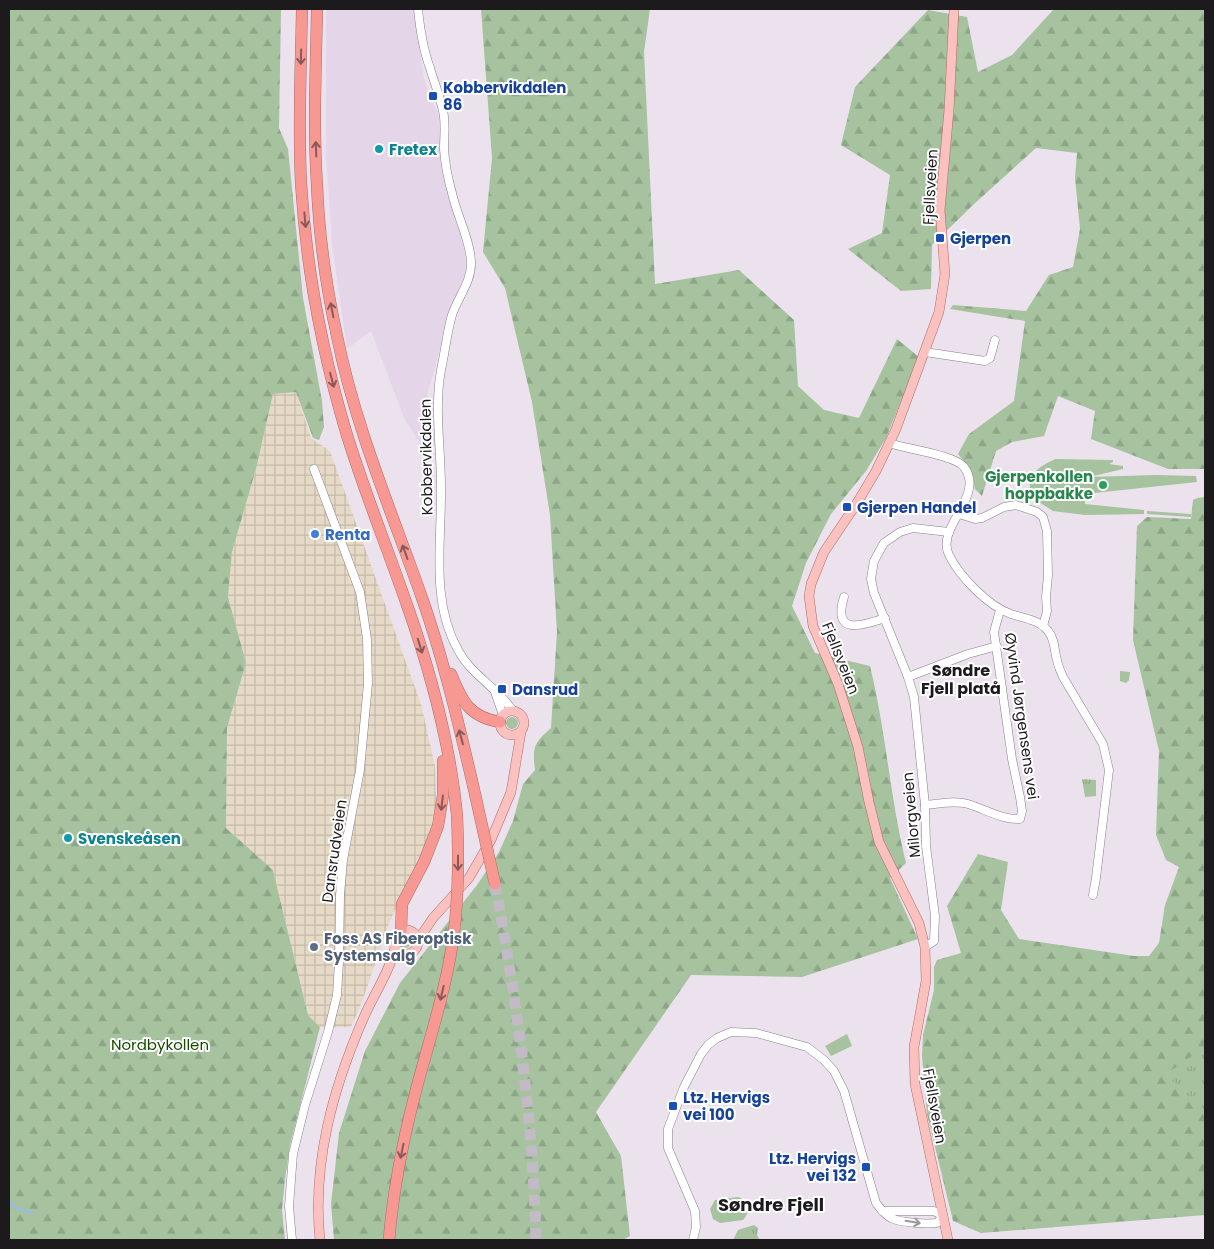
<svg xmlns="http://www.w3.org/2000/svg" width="1214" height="1249" viewBox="0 0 1214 1249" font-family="Poppins,sans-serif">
	<defs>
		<pattern id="industrial-grid" width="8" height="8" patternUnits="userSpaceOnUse" patternTransform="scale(1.25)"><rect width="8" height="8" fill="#e6dac6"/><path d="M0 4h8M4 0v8" fill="none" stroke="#c5baaa"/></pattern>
		<pattern id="forest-firs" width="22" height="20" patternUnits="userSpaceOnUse" patternTransform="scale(1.25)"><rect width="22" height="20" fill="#a6c29e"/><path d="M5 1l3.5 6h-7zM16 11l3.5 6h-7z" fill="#8ea688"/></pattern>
		<pattern id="park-tufts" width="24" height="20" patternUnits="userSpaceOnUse" patternTransform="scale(1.25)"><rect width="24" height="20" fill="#a6c29e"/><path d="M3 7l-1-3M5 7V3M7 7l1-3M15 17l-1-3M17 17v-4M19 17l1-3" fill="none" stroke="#8ea688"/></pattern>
	</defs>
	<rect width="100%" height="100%" fill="#ebe2ed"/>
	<!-- built -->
	<polygon fill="#e4d6e8" points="326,9 415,9 423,74 430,97 440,118 442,154 464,243 466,266 466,279 448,315 435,369 427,393 436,444 425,451 404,418 371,331 347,349 332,244 326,153"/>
	<!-- industrial -->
	<polygon fill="url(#industrial-grid)" points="296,392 311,438 330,451 421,704 435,766 436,803 429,838 389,923 362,1002 351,1027 320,1027 308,1015 273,870 226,828 227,728 246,663 228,597 232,552 256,469 273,394"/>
	<!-- grass -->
	<g fill="#a6c29e">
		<path d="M1055,459L1113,460V462L1109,464L1123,466V469L1089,477L1156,475L1196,476L1197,482L1085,494V504L1144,510V514L1085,515L1053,511L1031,497C1026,474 1037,468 1055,459Z"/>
		<polygon points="1147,511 1191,514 1191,517 1147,514"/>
		<circle cx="512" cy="723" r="6"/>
		<circle cx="405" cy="942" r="6"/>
		<polygon points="847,1034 852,1046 831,1056 825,1046"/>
		<path d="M738,1197C750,1201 751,1211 743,1220L720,1223L713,1219L710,1209L715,1200Z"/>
	</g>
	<!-- forest -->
	<g fill="url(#forest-firs)">
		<polygon points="9,9 281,9 279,128 288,149 303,298 322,401 324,427 319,440 313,438 296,392 273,394 256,469 232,552 228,597 246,663 227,728 226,828 273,870 308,1015 320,1027 290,1145 285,1179 282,1210 285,1240 9,1240"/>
		<path d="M481,9H650L644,52L655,284L739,270L794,320L798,386L824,410L859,418L897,339L919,357L886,438L866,471L831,514L806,563L792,606L815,653L870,666C886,731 890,798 906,863L890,878L918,939L802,977L691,975L596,1112L621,1156L630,1236L623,1240H334L331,1204L339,1133L365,1051L400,983L477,885L499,852L513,821L523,784L535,770C532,747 534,743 551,728L557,632L550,515L532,402L505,288L483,252L492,158Z"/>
		<polygon points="1054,9 1205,9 1205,469 1168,469 1091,439 1095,411 1058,396 1044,436 1012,442 996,451 982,496 975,489 971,470 958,454 969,434 1014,401 1025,321 950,309 953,305 1026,311 1049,275 1073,267 1080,229 1075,178 1077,153 1036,148 973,205 932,245 931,289 901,291 848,249 882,233 890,175 841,145 855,87 928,10 967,17 978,72 1012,55"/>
		<polygon points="1205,497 1205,1215 981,1233 953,1221 927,1114 922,1056 923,1035 934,990 934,967 937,960 961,953 947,906 978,854 1008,862 1001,910 1019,939 1134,956 1149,956 1159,943 1165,905 1179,867 1166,860 1156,835 1159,751 1133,640 1137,526 1147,517 1191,519 1193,500 1197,498"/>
	</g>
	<!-- park -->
	<g fill="url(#park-tufts)">
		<polygon points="1120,671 1130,672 1129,680 1126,683 1120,681"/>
		<polygon points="1082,779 1096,780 1096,796 1085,797"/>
		<polygon points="1205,1047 1205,1116 1166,1074"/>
		<polygon points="754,1225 758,1228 757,1235 760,1240 733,1240 738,1230"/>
	</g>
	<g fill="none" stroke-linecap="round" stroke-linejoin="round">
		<!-- stream -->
		<polyline stroke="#96bbef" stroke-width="2" points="9,1201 16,1208 32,1213"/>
		<!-- highway-tunnel -->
		<path stroke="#c2bac4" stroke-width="11" stroke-dasharray="11 5.5" stroke-linecap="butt" d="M495,884C517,1001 533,1121 536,1240"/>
		<defs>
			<g id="minor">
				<path d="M418,9C420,29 423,49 430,68C434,82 440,96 443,111C446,123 444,136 444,149C445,163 448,179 452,193C457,216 470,239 471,262C472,281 458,297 452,315C447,332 445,352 441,370C434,409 441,447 441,487C442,540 430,600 458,650C471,675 498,688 513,711"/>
				<polyline points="925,352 985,361 990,358 995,340"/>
				<path d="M889,443C906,449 955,455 964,467C986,496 935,527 949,555C960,577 988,606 1011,614C1023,618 1040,620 1048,631C1055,639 1054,650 1057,660C1058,666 1061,672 1063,677L1103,744L1109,770L1096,878L1093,895"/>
				<polyline points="959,514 975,519 982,518 1004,507 1016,505 1037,512 1043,517 1047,531 1048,575 1046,597 1047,611 1043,626"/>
				<path d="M844,597C832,636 862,626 885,618"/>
				<polyline points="908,677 968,654 997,646"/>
				<polyline points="495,692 503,715"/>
				<path d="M925,805C939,804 954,800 968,804C985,809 1002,820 1020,819L1022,811L1020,797L1012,759L994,632L1000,610"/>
				<polyline points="925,947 934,941 935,916 926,846 925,805 914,697 908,677 874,593 871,579 874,561 884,543 900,532 913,528 949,532"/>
				<polyline points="292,1240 289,1206 293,1154 305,1105 328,1032 337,995 339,962 340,895 343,860 360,770 368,683 367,639 360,592 314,469"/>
				<path d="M693,1240L696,1227L695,1211L668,1148V1129L684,1087L701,1054L708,1045L717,1038L731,1032L756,1033L807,1047L824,1060L834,1071L844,1091L876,1203C880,1208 885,1215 891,1218C902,1223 925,1224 937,1223L943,1216L934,1211H882"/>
			</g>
			<g id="major">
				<circle cx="512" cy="723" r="12"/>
				<circle cx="406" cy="942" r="12"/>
				<polyline points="418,940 433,918 469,878 491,840 511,792 521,732"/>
				<path d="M320,1240C312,1163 333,1088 364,1017C374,994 389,973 395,948"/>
				<polyline points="948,1240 915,1084 914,1047 926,981 925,947 919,923 879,842 869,802 858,747 838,684 813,626 809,596 811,584 824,552 857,503 876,471 896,429 939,312 945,274 940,210 949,110 954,9"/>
			</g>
			<g id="highway">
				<path d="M302,9C301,67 298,125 301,183C306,268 322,351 346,432C364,491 387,547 407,605C431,673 450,743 457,815"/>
				<path d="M317,9C316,68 313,126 317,185C319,236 326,286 337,336C355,426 391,510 421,595C443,657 458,721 473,785"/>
				<path d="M451,674C462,701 469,717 500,722"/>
				<polyline points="401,931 402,904 424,862 438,826 443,795 443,761"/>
				<path d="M389,1240C393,1192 402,1145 414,1098C427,1047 444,997 452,946"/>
			</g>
		</defs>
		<!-- minor casing -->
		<use href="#minor" stroke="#877f8a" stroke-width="9"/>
		<!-- major casing -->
		<use href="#major" stroke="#ab6c69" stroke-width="10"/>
		<!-- highway casing -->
		<use href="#highway" stroke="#ab6c69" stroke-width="12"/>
		<!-- minor -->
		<use href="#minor" stroke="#fff" stroke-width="8"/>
		<!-- major -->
		<use href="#major" stroke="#fbc1be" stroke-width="9"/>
		<!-- highway -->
		<use href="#highway" stroke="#f89892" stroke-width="11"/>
		<defs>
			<g id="highway-bridge">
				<polyline points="473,785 495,884"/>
				<path d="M452,946C459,902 459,859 457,815"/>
			</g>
		</defs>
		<!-- highway-bridge casing -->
		<use href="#highway-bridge" stroke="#ab6c69" stroke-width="12" stroke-linecap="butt"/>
		<!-- highway-bridge -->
		<use href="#highway-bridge" stroke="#f89892" stroke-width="11"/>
	</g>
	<!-- one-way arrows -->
	<defs><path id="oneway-shaft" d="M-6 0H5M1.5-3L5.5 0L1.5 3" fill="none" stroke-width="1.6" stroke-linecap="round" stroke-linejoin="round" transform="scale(1.25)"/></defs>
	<g stroke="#8a5958">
		<use href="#oneway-shaft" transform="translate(301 57) rotate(91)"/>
		<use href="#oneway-shaft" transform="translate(316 149) rotate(-92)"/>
		<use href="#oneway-shaft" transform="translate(305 220) rotate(85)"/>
		<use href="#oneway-shaft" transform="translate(332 310) rotate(-101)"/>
		<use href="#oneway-shaft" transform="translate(332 380) rotate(75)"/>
		<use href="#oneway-shaft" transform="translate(405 552) rotate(-110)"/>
		<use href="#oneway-shaft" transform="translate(420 646) rotate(73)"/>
		<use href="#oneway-shaft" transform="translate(461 737) rotate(-105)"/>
		<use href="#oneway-shaft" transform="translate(442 803) rotate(97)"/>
		<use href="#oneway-shaft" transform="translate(458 863) rotate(90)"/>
		<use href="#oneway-shaft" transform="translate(442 993) rotate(103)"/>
		<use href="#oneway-shaft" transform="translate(402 1151) rotate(102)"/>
	</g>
	<use stroke="#99989a" href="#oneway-shaft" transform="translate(913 1222) rotate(9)"/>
	<!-- markers -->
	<g fill="#1a4fb4" stroke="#fff" stroke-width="2">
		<rect x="428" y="91" width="10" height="10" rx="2.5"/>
		<rect x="935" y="233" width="10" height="10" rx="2.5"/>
		<rect x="842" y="502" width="10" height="10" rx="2.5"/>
		<rect x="497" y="684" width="10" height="10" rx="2.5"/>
		<rect x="668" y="1101" width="10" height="10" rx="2.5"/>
		<rect x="861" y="1162" width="10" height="10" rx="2.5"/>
	</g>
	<g fill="#0f9aa8" stroke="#fff" stroke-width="2">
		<circle cx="379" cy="149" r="5"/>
		<circle cx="68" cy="838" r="5"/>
	</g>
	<circle fill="#2e9e5b" stroke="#fff" stroke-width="2" cx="1103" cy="485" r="5"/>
	<circle fill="#3f7fe0" stroke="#fff" stroke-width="2" cx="315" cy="534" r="5"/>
	<circle fill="#5c6f8a" stroke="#fff" stroke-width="2" cx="314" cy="947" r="5"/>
	<g text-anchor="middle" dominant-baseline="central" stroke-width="4" stroke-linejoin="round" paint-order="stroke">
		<!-- transit labels -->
		<g font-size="15" font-weight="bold" fill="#164399" stroke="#fff" text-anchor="start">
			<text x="443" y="87">Kobbervikdalen<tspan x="443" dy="17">86</tspan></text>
			<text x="950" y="238">Gjerpen</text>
			<text x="857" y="507">Gjerpen Handel</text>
			<text x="512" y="689">Dansrud</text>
			<text x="683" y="1097">Ltz. Hervigs<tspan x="683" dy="17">vei 100</tspan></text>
			<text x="856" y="1158" text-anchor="end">Ltz. Hervigs<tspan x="856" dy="17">vei 132</tspan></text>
		</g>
		<!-- culture labels -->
		<g font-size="15" font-weight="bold" fill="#0d838f" stroke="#fff" text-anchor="start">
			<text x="389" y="149">Fretex</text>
			<text x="78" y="838">Svenskeåsen</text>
		</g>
		<!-- street labels -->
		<g font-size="15" fill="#1d1a1e" stroke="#fff">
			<text transform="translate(930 187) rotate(-87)">Fjellsveien</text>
			<text transform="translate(426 457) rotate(-91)">Kobbervikdalen</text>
			<text transform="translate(841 658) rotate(68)">Fjellsveien</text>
			<text transform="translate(1022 716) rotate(82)">Øyvind Jørgensens vei</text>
			<text transform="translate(911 815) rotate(-95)">Milorgveien</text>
			<text transform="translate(334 851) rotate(-82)">Dansrudveien</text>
			<text transform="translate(935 1106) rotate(80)">Fjellsveien</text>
		</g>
		<!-- leisure labels -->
		<g font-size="15" font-weight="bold" fill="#27864d" stroke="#fff" text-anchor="end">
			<text x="1093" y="476">Gjerpenkollen<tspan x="1093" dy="17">hoppbakke</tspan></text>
		</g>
		<!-- shop labels -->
		<g font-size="15" font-weight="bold" fill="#366cbe" stroke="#fff" text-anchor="start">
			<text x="325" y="534">Renta</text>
		</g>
		<!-- service labels -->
		<g font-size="15" font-weight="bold" fill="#4e5e75" stroke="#fff" text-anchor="start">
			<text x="324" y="938">Foss AS Fiberoptisk<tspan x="324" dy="17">Systemsalg</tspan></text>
		</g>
		<!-- park labels -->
		<g font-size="15" fill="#174c00" stroke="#fff">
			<text x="160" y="1044">Nordbykollen</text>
		</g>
		<!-- neighbourhood labels -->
		<g font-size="16" font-weight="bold" fill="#1d1a1e" stroke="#fff">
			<text x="961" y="670">Søndre<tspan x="961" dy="18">Fjell platå</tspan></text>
		</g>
		<!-- quarter labels -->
		<g font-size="18" font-weight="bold" fill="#1d1a1e" stroke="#fff">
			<text x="771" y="1204">Søndre Fjell</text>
		</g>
	</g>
	<!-- border -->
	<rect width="1214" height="1249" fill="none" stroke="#1d1a1e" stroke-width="20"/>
</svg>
